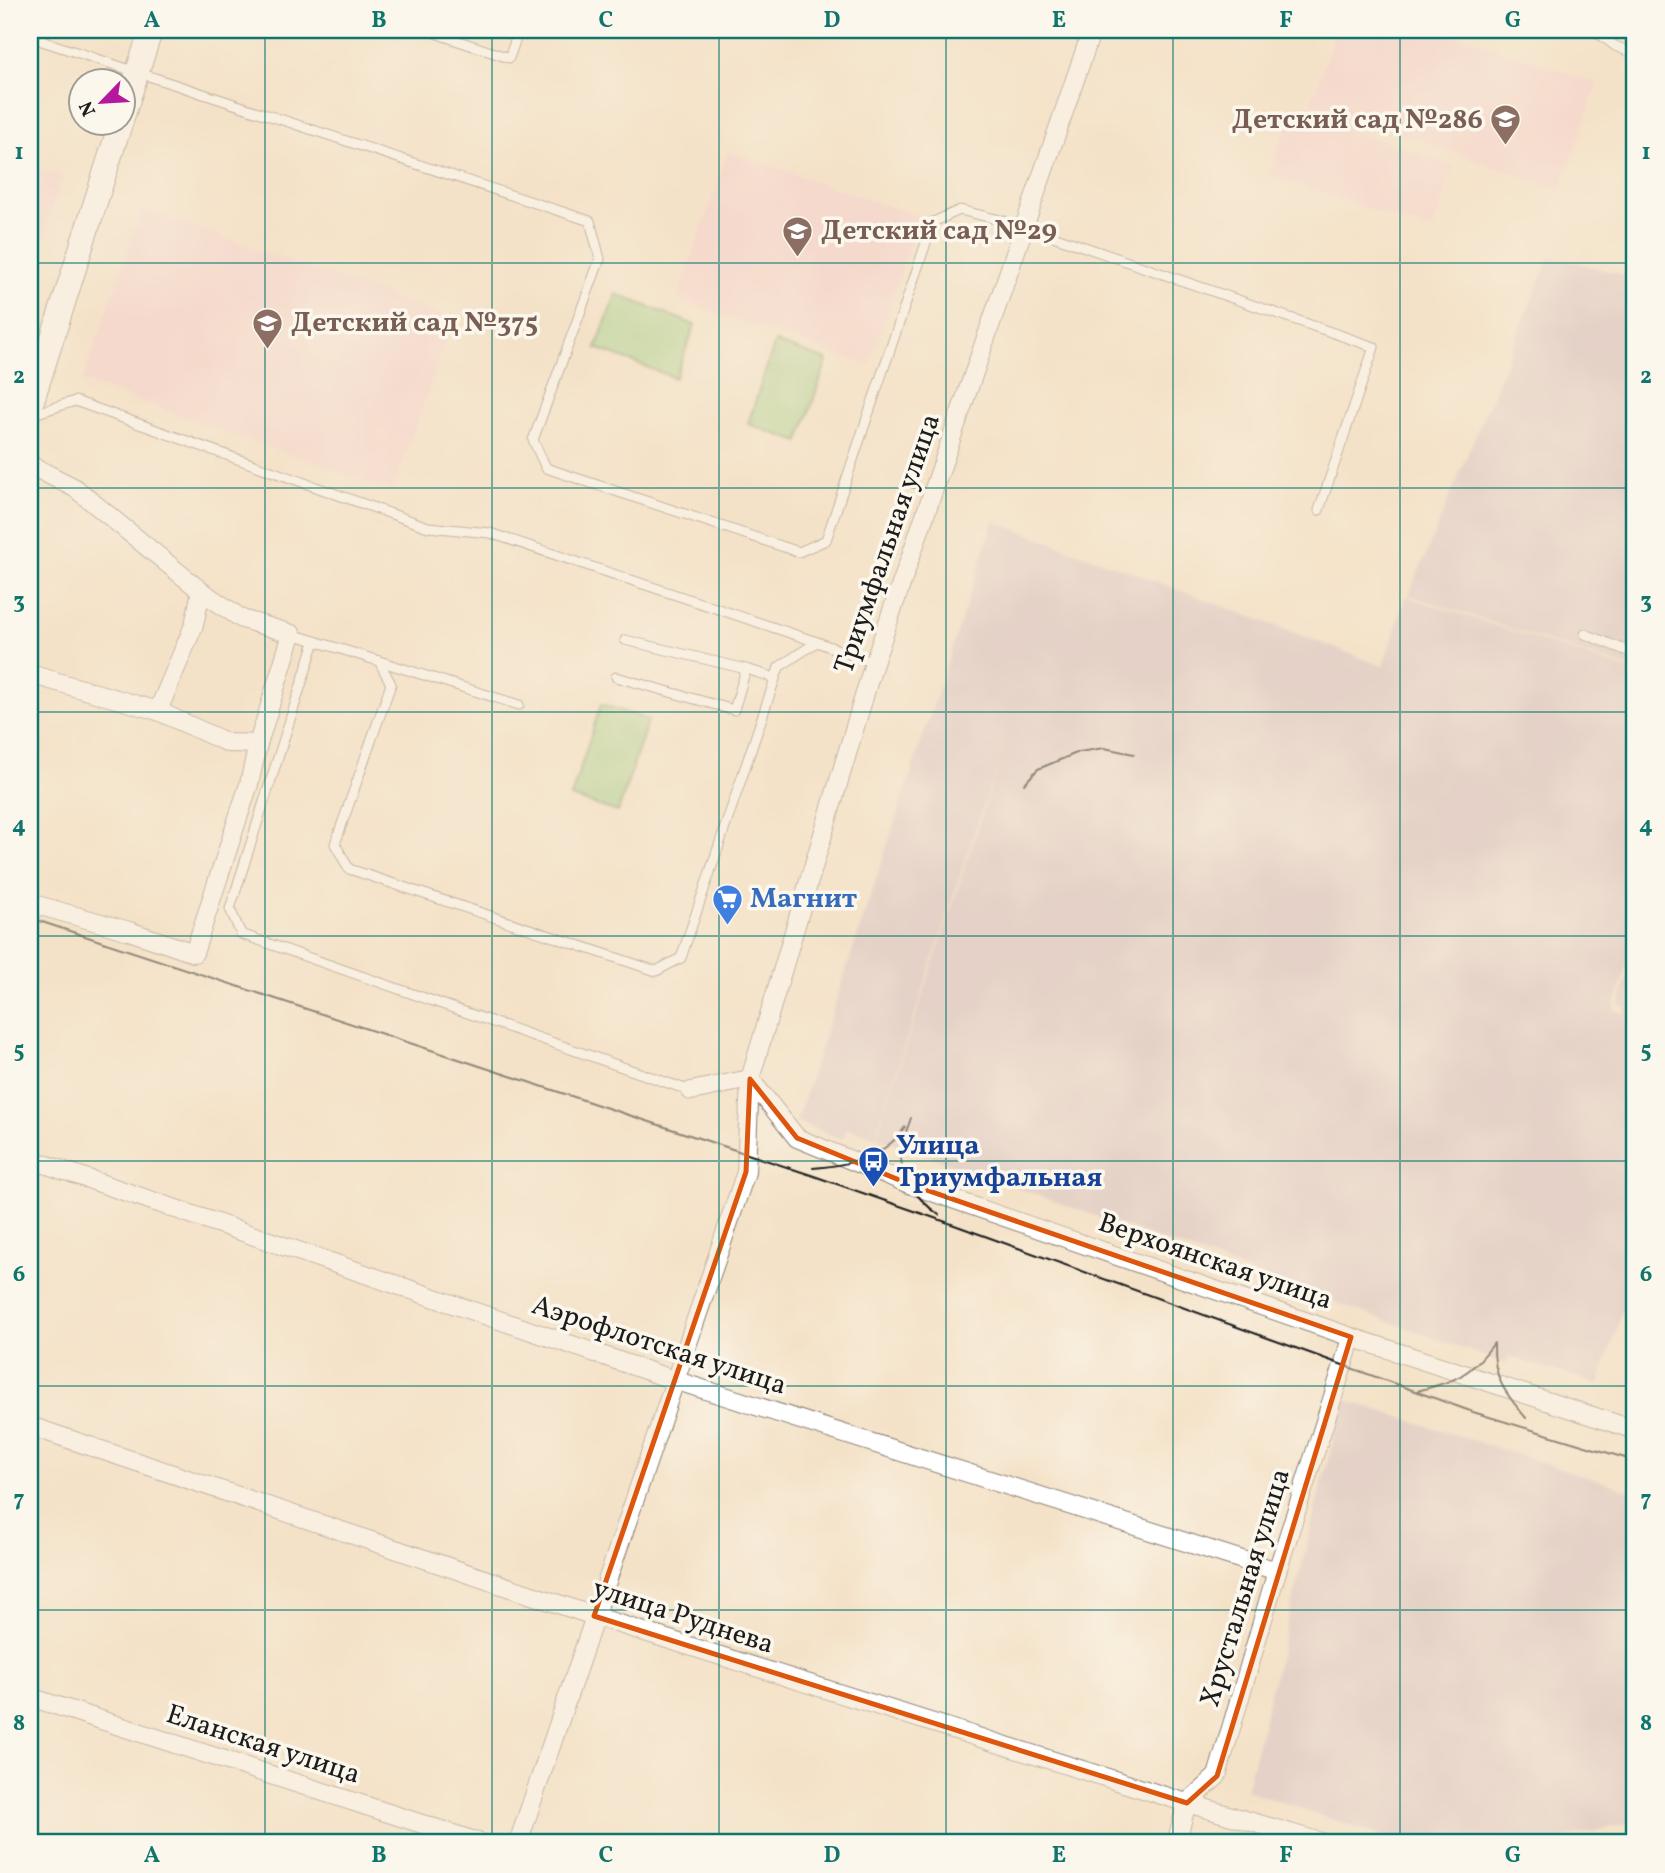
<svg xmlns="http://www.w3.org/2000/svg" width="1665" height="1873" viewBox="0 0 1665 1873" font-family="Vollkorn,serif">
	<rect width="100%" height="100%" fill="#fbf7ec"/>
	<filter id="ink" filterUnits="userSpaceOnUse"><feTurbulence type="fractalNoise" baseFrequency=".0143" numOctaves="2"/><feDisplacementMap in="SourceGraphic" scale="14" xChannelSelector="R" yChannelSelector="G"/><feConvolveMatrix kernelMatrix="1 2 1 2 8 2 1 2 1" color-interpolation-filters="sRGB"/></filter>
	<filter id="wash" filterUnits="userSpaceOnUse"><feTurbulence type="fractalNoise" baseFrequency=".00686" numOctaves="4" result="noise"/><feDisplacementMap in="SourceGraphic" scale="28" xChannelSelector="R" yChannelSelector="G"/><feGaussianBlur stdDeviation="1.57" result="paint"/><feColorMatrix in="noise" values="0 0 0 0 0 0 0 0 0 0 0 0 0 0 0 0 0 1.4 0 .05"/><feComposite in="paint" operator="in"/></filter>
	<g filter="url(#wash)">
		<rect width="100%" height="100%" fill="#f4e2c8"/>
		<!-- built -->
		<g fill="#f7cfd0">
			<polygon points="1336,30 1399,30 1423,38 1426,30 1442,30 1598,83 1561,190 1311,103"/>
			<polygon points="1292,109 1454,167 1432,231 1269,174"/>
			<polygon points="728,151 920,217 869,366 677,299"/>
			<polygon points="30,166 63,177 30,278"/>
			<polygon points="143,209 453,319 393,491 82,381"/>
		</g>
		<!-- industrial -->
		<g fill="#d2bdc5">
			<polygon points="1635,235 1635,670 1409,595 1550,256 1624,275"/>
			<polygon points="994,521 1383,666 1406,596 1635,672 1635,938 1614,1010 1624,1013 1626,1008 1619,1005 1635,946 1635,1272 1599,1384 1509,1357 1506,1364 876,1137 1008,735 973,836 875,1137 848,1128 842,1139 796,1122"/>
			<polygon points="1343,1399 1635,1492 1635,1822 1543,1843 1401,1843 1246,1790"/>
		</g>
		<!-- green -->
		<g fill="#96cd7f" stroke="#59744e" stroke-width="2">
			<polygon points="616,294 695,325 675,378 596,348"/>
			<polygon points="775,342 827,360 799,442 748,424"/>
			<polygon points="601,704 648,720 618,812 571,797"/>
		</g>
	</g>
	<g filter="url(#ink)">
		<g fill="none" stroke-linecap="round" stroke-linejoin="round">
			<defs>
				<g id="service">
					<polyline points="426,30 509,58 519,30"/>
					<polyline points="1594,30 1615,46 1635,54"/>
					<polyline points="30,37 590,221 600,259 533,440 546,468 799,552 826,540 933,222 960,210 1024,226 1374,347 1319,510"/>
					<polyline points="31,415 75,401 428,527 490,533 817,642 874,663"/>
					<polyline points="292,634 379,661 391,684 335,844 349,869 656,971 681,958 779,667 817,642"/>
					<polyline points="1585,634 1635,654"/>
					<polyline points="625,640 746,669"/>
					<polyline points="315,641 230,909 241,934 691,1091"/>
					<polyline points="379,661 519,705"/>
					<polyline points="616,677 734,710 746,669 775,678"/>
				</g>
				<g id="minor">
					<polyline points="30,465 75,488 201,591 194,625 158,711"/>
					<polyline points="201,591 242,619 292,634 258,744"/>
					<polyline points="30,674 158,711 228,743 258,744 249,784 194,953 129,931 30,903"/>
					<polyline points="691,1091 750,1079 797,1138 909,1184 1351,1337 1635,1430"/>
					<polyline points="30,1159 674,1380 1277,1571"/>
					<polyline points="30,1426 594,1616 1187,1803 1324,1843"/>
					<polyline points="30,1697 481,1843"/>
					<polyline points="518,1843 746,1172 750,1079 874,663 1092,30"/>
					<polyline points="1176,1843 1187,1803 1217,1776 1277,1571 1346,1356 1351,1337"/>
				</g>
				<g id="tertiary">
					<polyline points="122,119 151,30"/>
					<polyline points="30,408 121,122"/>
				</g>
			</defs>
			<!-- service casing -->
			<use href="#service" stroke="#887f72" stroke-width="11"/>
			<!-- minor casing -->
			<use href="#minor" stroke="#887f72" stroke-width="20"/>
			<!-- tertiary casing -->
			<use href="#tertiary" stroke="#887f72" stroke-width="25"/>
			<!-- service -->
			<use href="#service" stroke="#fff" stroke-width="9"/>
			<!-- minor -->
			<use href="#minor" stroke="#fff" stroke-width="18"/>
			<!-- tertiary -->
			<use href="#tertiary" stroke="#fff" stroke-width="23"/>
			<!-- tram -->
			<g stroke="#1c1c1c" stroke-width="2">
				<polyline points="1024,784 1038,769 1079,752 1104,748 1134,754"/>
				<polyline points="30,918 811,1175 946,1222 1473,1412 1635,1461"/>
				<path d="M911,1118C908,1127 904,1136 902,1145C896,1174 917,1199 939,1215"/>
				<path d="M813,1168C848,1165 884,1159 905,1127"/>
				<path d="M1494,1344C1493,1378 1505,1393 1526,1418"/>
				<path d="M1417,1391C1456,1381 1470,1376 1494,1343"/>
			</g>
		</g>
	</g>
	<!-- marked area -->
	<path d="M0 0H1665V1873H0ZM750,1079L797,1138L909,1184L1351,1337L1217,1776L1187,1803L594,1616L746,1172Z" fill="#f4e2c8" fill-opacity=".55" fill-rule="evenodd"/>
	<path fill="none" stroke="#de560d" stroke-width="5" stroke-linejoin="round" d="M750,1079L797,1138L909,1184L1351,1337L1217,1776L1187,1803L594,1616L746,1172Z"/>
	<!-- grid -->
	<path fill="none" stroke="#0f766e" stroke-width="2" stroke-opacity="0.55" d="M265,30V1843M492,30V1843M719,30V1843M946,30V1843M1173,30V1843M1400,30V1843M30,263H1635M30,488H1635M30,712H1635M30,936H1635M30,1161H1635M30,1386H1635M30,1610H1635"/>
	<!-- icons -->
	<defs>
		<symbol id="school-pin" viewBox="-11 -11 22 30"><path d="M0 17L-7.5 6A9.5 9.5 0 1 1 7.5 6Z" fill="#8d6e63" stroke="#fbf7ec"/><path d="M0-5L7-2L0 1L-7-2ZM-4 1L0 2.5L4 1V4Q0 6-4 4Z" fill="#fff"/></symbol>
		<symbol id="supermarket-pin" viewBox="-11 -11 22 30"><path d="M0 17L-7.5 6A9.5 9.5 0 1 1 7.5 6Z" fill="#3f7fe0" stroke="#fbf7ec"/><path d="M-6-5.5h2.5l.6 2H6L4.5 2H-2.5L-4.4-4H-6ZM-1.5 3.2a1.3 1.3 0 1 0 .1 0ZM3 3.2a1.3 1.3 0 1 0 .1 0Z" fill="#fff"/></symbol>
		<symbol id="bus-pin" viewBox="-11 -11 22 30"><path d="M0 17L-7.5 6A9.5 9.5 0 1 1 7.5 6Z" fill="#1a4fb4" stroke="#fbf7ec"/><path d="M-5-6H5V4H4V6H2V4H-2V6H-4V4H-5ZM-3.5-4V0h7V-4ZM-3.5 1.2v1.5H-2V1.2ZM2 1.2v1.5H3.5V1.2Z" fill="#fff"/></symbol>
	</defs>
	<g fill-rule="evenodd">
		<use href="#school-pin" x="1488" y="102" width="35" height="47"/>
		<use href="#school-pin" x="780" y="214" width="35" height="47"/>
		<use href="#school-pin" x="250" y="306" width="35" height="47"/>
		<use href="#supermarket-pin" x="710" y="882" width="35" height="47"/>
		<use href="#bus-pin" x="856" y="1144" width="35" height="47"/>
	</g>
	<g text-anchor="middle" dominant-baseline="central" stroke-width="7" stroke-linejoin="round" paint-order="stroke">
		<!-- education labels -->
		<g font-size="28" font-weight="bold" fill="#785e54" stroke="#fbf7ec" text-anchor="start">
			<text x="1483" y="120" text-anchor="end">Детский сад №286</text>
			<text x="821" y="231">Детский сад №29</text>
			<text x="291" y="323">Детский сад №375</text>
		</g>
		<!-- street labels -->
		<g font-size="28" fill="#1c1c1c" stroke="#fbf7ec">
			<text transform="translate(888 544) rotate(-71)">Триумфальная улица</text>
			<text transform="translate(1215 1262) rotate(19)">Верхоянская улица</text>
			<text transform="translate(659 1346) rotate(18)">Аэрофлотская улица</text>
			<text transform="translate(1246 1588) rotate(-73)">Хрустальная улица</text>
			<text transform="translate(683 1617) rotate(18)">улица Руднева</text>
			<text transform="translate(263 1745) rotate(18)">Еланская улица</text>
		</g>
		<!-- shop labels -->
		<g font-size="28" font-weight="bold" fill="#366cbe" stroke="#fbf7ec" text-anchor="start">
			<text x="750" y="899">Магнит</text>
		</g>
		<!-- transit labels -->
		<g font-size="28" font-weight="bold" fill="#164399" stroke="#fbf7ec" text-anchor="start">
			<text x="896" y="1146">Улица<tspan x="896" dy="32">Триумфальная</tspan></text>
		</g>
	</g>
	<!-- margin -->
	<rect width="1665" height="1873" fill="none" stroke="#fbf7ec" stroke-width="77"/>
	<!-- north arrow -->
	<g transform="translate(102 102) rotate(245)"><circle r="33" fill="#fbf7ec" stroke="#a29f99" stroke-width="2"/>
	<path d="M0-5L12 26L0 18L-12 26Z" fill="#b5179e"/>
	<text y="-10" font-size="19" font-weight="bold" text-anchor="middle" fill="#1c1c1c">N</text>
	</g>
	<rect x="38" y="38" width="1588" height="1796" fill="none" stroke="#0f766e" stroke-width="2.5"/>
	<g font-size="23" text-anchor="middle" font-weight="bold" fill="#0f766e">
		<text x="152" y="27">A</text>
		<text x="379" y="27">B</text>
		<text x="606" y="27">C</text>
		<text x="832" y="27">D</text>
		<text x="1059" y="27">E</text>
		<text x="1286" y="27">F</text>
		<text x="1513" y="27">G</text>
		<text x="19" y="159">1</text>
		<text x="1646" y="159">1</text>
		<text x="19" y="383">2</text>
		<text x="1646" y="383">2</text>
		<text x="19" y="608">3</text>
		<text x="1646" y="608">3</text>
		<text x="19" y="832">4</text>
		<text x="1646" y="832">4</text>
		<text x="19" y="1057">5</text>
		<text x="1646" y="1057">5</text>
		<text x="19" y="1281">6</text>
		<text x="1646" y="1281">6</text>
		<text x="19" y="1506">7</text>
		<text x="1646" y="1506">7</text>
		<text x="19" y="1730">8</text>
		<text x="1646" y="1730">8</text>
		<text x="152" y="1862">A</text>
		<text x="379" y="1862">B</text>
		<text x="606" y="1862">C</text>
		<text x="832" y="1862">D</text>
		<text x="1059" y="1862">E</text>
		<text x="1286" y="1862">F</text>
		<text x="1513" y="1862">G</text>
	</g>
</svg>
